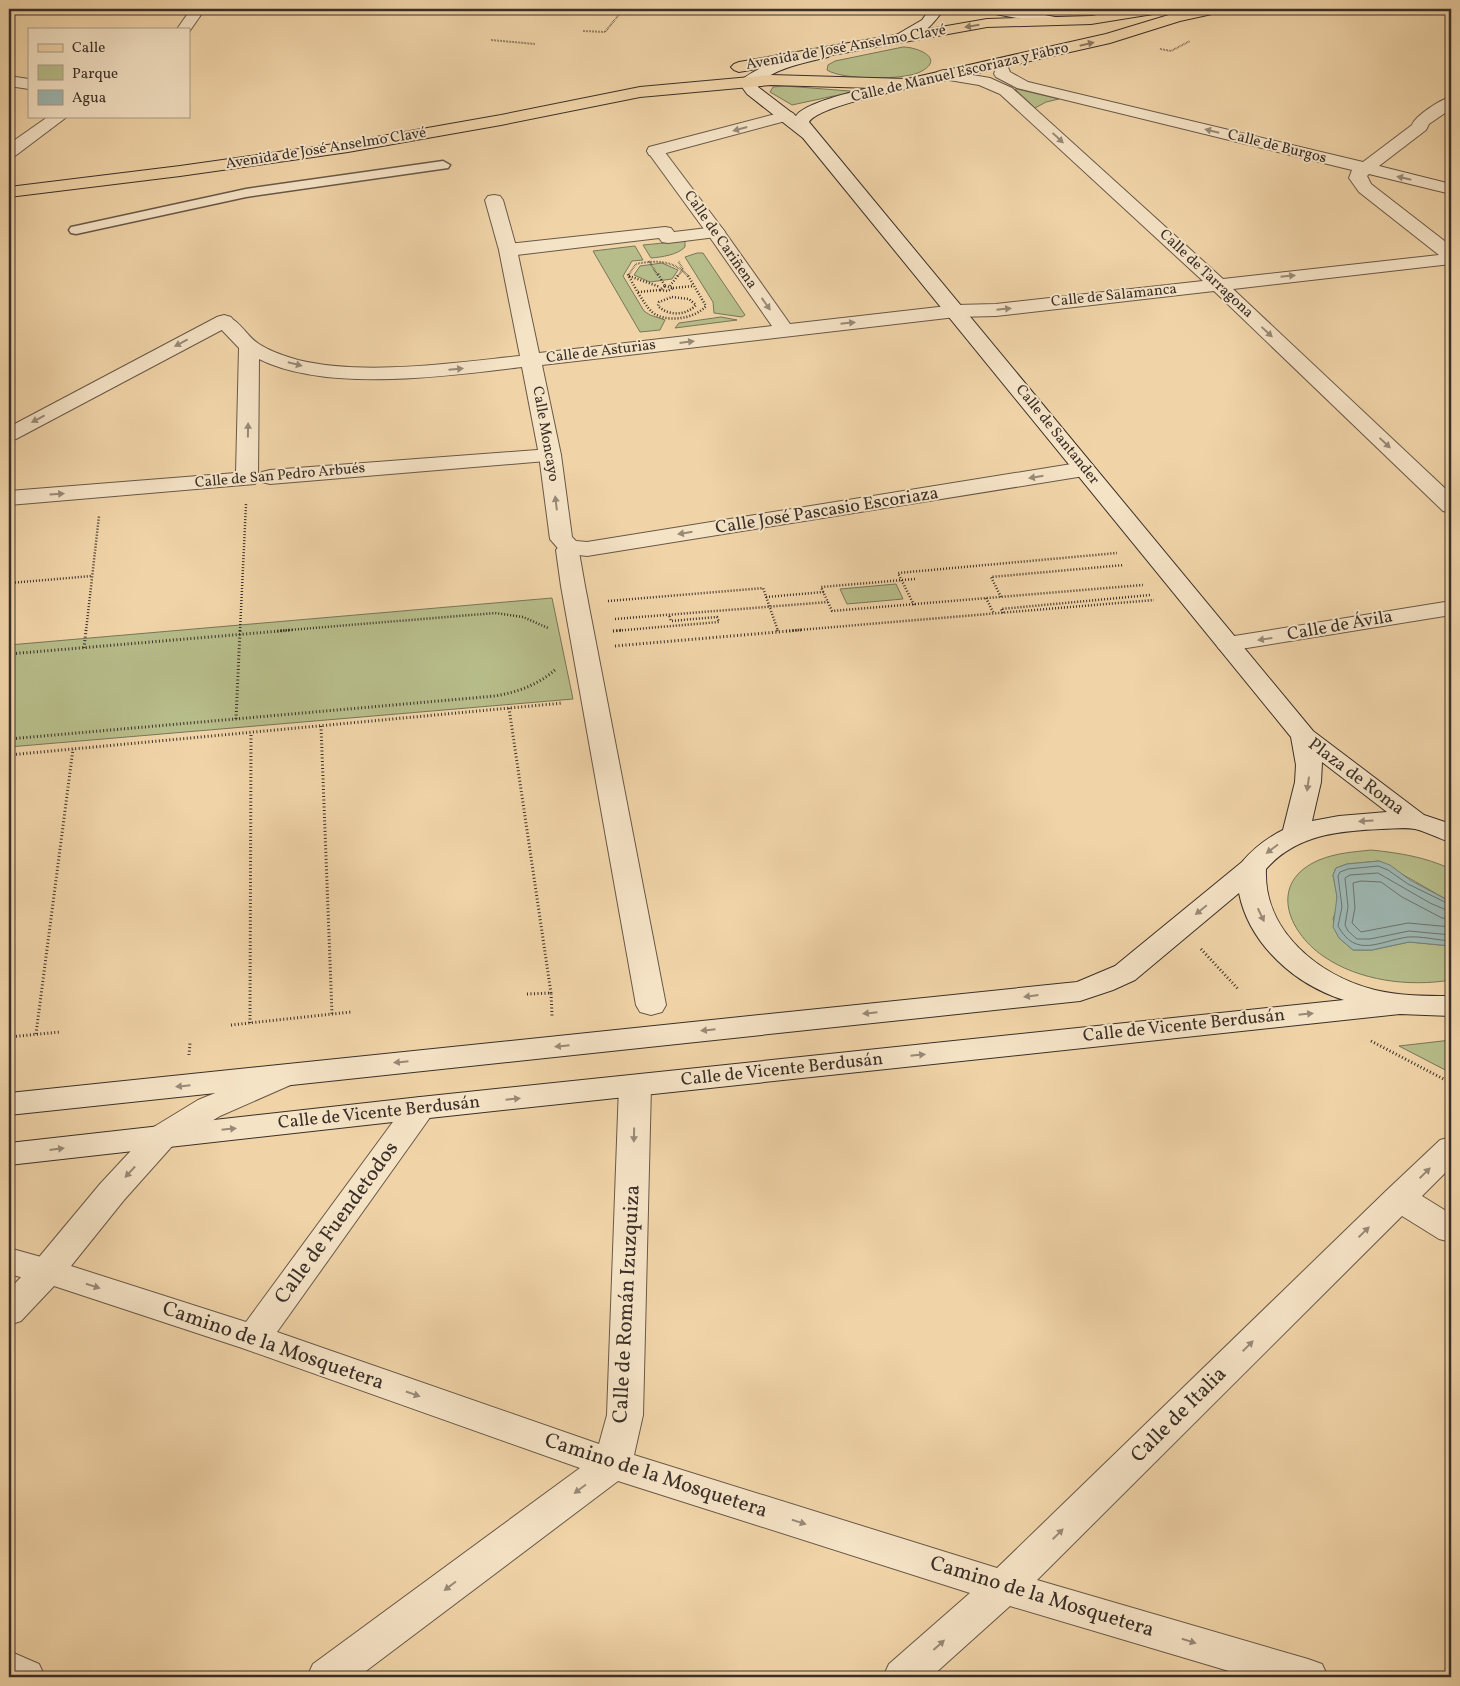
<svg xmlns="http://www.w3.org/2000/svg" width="1460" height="1686" viewBox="0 0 1460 1686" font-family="Vollkorn,serif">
	<rect width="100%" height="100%" fill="#f0d4a8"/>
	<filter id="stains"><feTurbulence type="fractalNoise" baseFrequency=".004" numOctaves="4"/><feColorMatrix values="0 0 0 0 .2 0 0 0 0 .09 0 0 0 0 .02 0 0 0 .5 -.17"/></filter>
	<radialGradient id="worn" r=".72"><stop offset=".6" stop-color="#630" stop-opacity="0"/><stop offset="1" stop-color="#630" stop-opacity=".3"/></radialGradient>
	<!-- green -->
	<g fill="#b7bd8a" stroke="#787659">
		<path d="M903,47C917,47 945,58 922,71C905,81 842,80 827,70L828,65L835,61Z"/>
		<polygon points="785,86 850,91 852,92 792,105 770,92 773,87"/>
		<polygon points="1015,89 1017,89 1059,99 1046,102 1035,108"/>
		<path d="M685,241V247C677,255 662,257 651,258L643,245Z"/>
		<polygon points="635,246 643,260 632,261 623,276 644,311 650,315 665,320 660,330 640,332 593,251"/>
		<polygon points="697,253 703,253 745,315 742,317 714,313 713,302 685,257"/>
		<polygon points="662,263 678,270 672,279 650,282 634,275 640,266"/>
		<polygon points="721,317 737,320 675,328 679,323"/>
		<polygon points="896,584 903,599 847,604 840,589"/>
		<polygon points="552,598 573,699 9,747 9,645"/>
		<path d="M1371,850C1400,853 1425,857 1451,869V902L1379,861L1347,864L1336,868L1333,875L1337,896V907L1333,919L1339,938L1353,950H1372L1409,942L1451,946V980C1409,987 1359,981 1323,956C1287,931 1268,882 1319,860C1336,853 1353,852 1371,850Z"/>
		<polygon points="1451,1040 1451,1073 1399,1046"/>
	</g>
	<!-- water -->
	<polygon fill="#9db6b1" stroke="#75807a" points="1379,861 1390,865 1410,880 1451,902 1451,946 1409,942 1372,950 1353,950 1339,938 1333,927 1337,897 1333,875 1336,868 1347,864"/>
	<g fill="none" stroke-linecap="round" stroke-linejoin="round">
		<!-- shore -->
		<g stroke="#6c726c" stroke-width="1">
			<path d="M1451,905L1408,884L1388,870L1378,866L1348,869L1340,872L1338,876L1342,907L1338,926C1356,959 1379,941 1408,937C1421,936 1437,940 1451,941"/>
			<polyline points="1451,912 1430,903 1378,873 1350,875 1345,878 1348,907 1345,925 1348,931 1357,939 1370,939 1409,931 1451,935"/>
			<polyline points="1451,919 1442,918 1402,897 1381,882 1361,881 1353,883 1355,908 1352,923 1361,932 1408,923 1451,927"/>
		</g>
		<defs>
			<polygon id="service" points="443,161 450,165 448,168 246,197 76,234 71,233 69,230 71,227 76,226 246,189"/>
			<g id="pedestrian">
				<polygon points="665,227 671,228 674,232 716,227 722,228 725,232 722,236 716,237 668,243 662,242 659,238 508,256 502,254 499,250 502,246 508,244"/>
				<polygon points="550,449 558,450 561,455 558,460 270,484 262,482 259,477 262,472 270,470"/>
				<polygon points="570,541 578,543 581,548 579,552 585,586 666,1005 662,1012 651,1015 640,1012 636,1005 561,586 556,550 562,543"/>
				<polygon points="9,1248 59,1262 64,1271 59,1280 47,1284 9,1274"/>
			</g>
			<g id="minor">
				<polygon points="191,9 205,9 189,32 189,29 177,29"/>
				<path d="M1002,63L1007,65L1010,72L1028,82L1363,162L1412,125C1415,116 1441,99 1451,97V109L1429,124L1426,130L1379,166L1451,184V194L1369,174L1367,176L1371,184L1451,246V264L1233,289L1451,494V513L1443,511L1214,291L996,316L956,317L542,365L561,455L572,537L576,541L587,542L1084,462L1092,464L1095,469L1092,474L1084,476L587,556L562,553L550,539L539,455L522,367C448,376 327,393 259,359L258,479L255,484L9,505V491L236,473L239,348L217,325L214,321L217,317C237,312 244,335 259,344C271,352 285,356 298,360C365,376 452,363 520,356L499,250L485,200L488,196L494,195L500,196L503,200L517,250L539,353L772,326L709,236L647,151L649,147H661L722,228L790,324L956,305L996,304L1203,281L1000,94L979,85L937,78L935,75L937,72L943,70L990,78L1012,88L1223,279L1439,255L1359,192L1349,178L1352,170L1017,88L996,77L994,74L997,65Z"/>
				<polygon points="9,76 29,79 29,89 9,86"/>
				<polygon points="49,116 68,116 15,156 9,157 9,144"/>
				<polygon points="1451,601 1451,615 1228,651 1219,649 1216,644 1219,639 1228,637"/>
				<polygon points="284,1065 295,1069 300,1076 295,1083 220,1116 174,1144 124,1200 71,1266 246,1322 409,1100 420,1097 431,1100 436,1108 431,1116 277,1332 599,1444 607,1415 619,1086 624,1078 635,1075 646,1078 651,1086 643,1415 634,1455 997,1568 1387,1190 1440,1140 1451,1137 1451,1167 1422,1196 1451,1214 1451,1242 1439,1239 1402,1216 1037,1580 1308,1659 1322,1664 1328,1677 1249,1677 1010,1606 931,1677 883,1677 889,1664 970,1593 618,1481 358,1677 307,1677 313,1664 580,1468 242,1348 54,1286 21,1321 9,1325 9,1290 35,1262 100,1184 152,1128 198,1100"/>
				<polygon points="9,1651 39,1664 45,1677 9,1677"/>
			</g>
			<g id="tertiary">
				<polygon points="787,111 793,113 795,116 793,119 655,156 649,155 647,151 649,147"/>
				<polygon points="224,315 231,317 234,321 231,325 16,439 9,441 9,427 217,317"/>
			</g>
			<g id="secondary">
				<path d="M930,9H944C935,22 916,45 898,40L895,37L898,34L922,20Z"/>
				<polygon points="983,9 1013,9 1055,17 1060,18 1062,21 1060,24 1055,25 990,13 985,12"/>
				<path d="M823,49L828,51L831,54L828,57C804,63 779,67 758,83V87L796,116C807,99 885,85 907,79L913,81L915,84L913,87C893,92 818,107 809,122L1313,731L1424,815L1451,824V842C1439,839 1428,832 1415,829C1404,827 1392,829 1381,829C1337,831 1296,835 1266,869C1263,932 1320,976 1375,990C1400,996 1426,996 1451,996V1016L1400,1014L420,1119L9,1165V1143L420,1097L1344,1000C1295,985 1249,944 1239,893L1135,980L1113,990L1080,1001L9,1115V1093L1077,982L1115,966L1242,862C1254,848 1267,838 1283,830L1295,782L1296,765L1291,737L803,138L747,94L742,87L744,78C768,61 795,56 823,49ZM1322,762L1387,812L1339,816L1312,821L1321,782Z"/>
			</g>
			<g id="primary">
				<polygon points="1133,9 1160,10 1158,13 1153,14 1091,24 987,27 739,72 734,70 731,67 734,64 739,62 987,19 1091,16"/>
				<polygon points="1196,9 1223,9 1221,12 1180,21 1110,43 907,89 771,85 640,97 501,125 348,152 180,176 9,197 9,187 180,166 348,142 501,115 640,87 771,75 907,79 1106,34 1172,14"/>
			</g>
		</defs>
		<!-- service casing -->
		<use href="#service" stroke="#685848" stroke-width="3"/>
		<!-- pedestrian casing -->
		<use href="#pedestrian" stroke="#685848" stroke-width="2"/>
		<!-- minor casing -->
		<use href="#minor" stroke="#685848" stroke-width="2"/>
		<!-- tertiary casing -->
		<use href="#tertiary" stroke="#685848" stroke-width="2"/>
		<!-- secondary casing -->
		<use href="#secondary" stroke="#3a2f28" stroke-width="2"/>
		<!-- primary casing -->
		<use href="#primary" stroke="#3a2f28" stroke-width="2"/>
		<!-- path-far2 -->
		<g stroke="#3a2f28" stroke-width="2" stroke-dasharray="0.5 1" stroke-linecap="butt">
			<polyline points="583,31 605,32 621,12"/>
			<polyline points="491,40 535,44"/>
			<polyline points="1160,49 1171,51 1190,41"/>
			<polyline points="649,261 658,276"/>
			<path d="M628,276L636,264C655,260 674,260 688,276"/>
			<polyline points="678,276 683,269 678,261"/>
		</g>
		<!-- path-far1 -->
		<g stroke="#3a2f28" stroke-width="2.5" stroke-dasharray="1 2" stroke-linecap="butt">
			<path d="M628,274C632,283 644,304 651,311C664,324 695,319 706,306L687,274"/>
			<polyline points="658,274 665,286"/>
			<polyline points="629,276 660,287"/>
			<polygon points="665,286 673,288 668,291 660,290"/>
			<polyline points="670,286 679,274"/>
			<polyline points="673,288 694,286"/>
			<polyline points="638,292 660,290"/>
			<path d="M672,297L689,299L696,305C686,316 668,316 658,306L659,302Z"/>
			<polyline points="915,579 821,587 832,611 1143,585"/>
			<polyline points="9,583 92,576"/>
			<polyline points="766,597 824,592"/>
			<polyline points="1001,597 991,577 1124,565"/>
			<polyline points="986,598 994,614"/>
			<polyline points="608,601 763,588 778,631"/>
			<polyline points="914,605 898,573 1117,553"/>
			<polyline points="1003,613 1001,609 1150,595"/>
			<polyline points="615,619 828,602"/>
			<polyline points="86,631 99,516"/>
			<polyline points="240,631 246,504"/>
			<polyline points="277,631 495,613 523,617 548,628"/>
			<polyline points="613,631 719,622 717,617 671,621 669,615"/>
			<polyline points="786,631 1154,600"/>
		</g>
		<!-- path -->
		<g stroke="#3a2f28" stroke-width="3" stroke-dasharray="1 2.5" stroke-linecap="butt">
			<polyline points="777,630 778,632"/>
			<polyline points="613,631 623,630"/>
			<polyline points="615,646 801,630"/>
			<polyline points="84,648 86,630"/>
			<polyline points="9,654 292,630"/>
			<polyline points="509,708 551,993"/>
			<polyline points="236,719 240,630"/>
			<polyline points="321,726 332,1014"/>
			<path d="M9,739L495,696C518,692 538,685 556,669"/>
			<polyline points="9,755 563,703"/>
			<polyline points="1201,949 1239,990"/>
			<polyline points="527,994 551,993 552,1016"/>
			<polyline points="250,1023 251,733"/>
			<polyline points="231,1025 351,1012"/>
			<polyline points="36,1034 73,749"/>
			<polyline points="9,1037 60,1032"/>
			<polyline points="1371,1041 1451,1083"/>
			<polyline points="189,1055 190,1043"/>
		</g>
		<!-- service -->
		<use href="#service" fill="#f5e3c6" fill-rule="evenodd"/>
		<!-- pedestrian -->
		<use href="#pedestrian" fill="#f5e3c6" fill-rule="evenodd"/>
		<!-- minor -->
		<use href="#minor" fill="#f5e3c6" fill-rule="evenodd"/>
		<!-- tertiary -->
		<use href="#tertiary" fill="#f5e3c6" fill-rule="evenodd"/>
		<!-- secondary -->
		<use href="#secondary" fill="#f5e3c6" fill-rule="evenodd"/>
		<!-- primary -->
		<use href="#primary" fill="#f0d4a8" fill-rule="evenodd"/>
	</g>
	<!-- one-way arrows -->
	<defs><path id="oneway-solid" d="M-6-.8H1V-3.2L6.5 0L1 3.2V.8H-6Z" transform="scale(1.25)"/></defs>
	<g fill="#8c7962">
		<use href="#oneway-solid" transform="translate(972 26) rotate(171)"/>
		<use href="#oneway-solid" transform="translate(1087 44) rotate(-13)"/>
	</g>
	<g fill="#988977">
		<use href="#oneway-solid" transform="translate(740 129) rotate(165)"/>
		<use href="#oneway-solid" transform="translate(1212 131) rotate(-166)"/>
		<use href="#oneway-solid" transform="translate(1058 138) rotate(43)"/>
		<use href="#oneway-solid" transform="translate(1404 178) rotate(-167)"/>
		<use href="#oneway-solid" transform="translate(1288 276) rotate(-6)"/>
		<use href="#oneway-solid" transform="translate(766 304) rotate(55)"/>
		<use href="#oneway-solid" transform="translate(1004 309) rotate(-6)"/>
		<use href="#oneway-solid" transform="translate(848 323) rotate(-6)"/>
		<use href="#oneway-solid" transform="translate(1267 332) rotate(43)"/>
		<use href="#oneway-solid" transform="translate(687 342) rotate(-7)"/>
		<use href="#oneway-solid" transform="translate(181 343) rotate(152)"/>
		<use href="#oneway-solid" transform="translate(295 364) rotate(14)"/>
		<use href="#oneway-solid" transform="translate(456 369) rotate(-5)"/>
		<use href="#oneway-solid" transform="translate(38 419) rotate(152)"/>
		<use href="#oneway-solid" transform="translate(248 430) rotate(-89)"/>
		<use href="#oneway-solid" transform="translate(1385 443) rotate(43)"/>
		<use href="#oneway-solid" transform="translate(1036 477) rotate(171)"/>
		<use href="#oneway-solid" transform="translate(57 494) rotate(-4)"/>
		<use href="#oneway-solid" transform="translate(556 503) rotate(-97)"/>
		<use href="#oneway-solid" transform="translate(685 533) rotate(171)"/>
		<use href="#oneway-solid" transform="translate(1265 639) rotate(172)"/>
		<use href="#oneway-solid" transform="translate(1308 784) rotate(98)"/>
		<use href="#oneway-solid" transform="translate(1366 821) rotate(177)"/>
		<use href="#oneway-solid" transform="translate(1272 849) rotate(143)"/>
		<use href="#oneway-solid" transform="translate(1201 910) rotate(141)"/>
		<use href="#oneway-solid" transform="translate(1261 915) rotate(65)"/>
		<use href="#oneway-solid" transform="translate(1031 996) rotate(173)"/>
		<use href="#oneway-solid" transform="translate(870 1013) rotate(174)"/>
		<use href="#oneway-solid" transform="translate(1306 1014) rotate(-6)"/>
		<use href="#oneway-solid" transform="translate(708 1030) rotate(174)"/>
		<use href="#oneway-solid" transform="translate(562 1046) rotate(174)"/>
		<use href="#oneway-solid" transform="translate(918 1055) rotate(-6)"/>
		<use href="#oneway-solid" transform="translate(401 1062) rotate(174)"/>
		<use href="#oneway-solid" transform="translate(183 1086) rotate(174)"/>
		<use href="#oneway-solid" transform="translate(513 1099) rotate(-6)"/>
		<use href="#oneway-solid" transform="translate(229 1129) rotate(-6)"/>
		<use href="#oneway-solid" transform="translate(634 1135) rotate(91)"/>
		<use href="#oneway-solid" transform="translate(57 1149) rotate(-7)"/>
		<use href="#oneway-solid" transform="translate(130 1172) rotate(133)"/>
		<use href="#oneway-solid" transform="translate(1425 1173) rotate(-44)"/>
		<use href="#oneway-solid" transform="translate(1364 1232) rotate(-44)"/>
		<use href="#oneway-solid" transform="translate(93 1286) rotate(18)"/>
		<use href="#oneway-solid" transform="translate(1248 1346) rotate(-45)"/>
		<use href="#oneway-solid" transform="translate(413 1394) rotate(19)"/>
		<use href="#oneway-solid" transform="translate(580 1489) rotate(143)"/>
		<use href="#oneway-solid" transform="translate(799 1522) rotate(17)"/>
		<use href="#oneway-solid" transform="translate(1058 1534) rotate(-45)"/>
		<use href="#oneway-solid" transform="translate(450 1586) rotate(143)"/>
		<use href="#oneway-solid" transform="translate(1189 1641) rotate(17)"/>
		<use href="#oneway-solid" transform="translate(939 1645) rotate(-42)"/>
	</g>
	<g text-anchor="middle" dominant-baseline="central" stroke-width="4" stroke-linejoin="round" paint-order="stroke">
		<!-- far-street labels -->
		<g font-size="15" fill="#3a2f28" stroke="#f5e3c6">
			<text transform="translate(846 48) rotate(-10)">Avenida de José Anselmo Clavé</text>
			<text transform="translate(960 73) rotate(-13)">Calle de Manuel Escoriaza y Fabro</text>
			<text transform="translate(1277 147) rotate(14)">Calle de Burgos</text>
			<text transform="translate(326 149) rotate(-9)">Avenida de José Anselmo Clavé</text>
			<text transform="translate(720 240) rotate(55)">Calle de Cariñena</text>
			<text transform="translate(1206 274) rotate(43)">Calle de Tarragona</text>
			<text transform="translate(1114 296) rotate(-6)">Calle de Salamanca</text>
			<text transform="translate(601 352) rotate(-7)">Calle de Asturias</text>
			<text transform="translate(545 434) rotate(80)">Calle Moncayo</text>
			<text transform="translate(1057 435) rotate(51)">Calle de Santander</text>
			<text transform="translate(280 476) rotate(-5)">Calle de San Pedro Arbués</text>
		</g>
		<!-- street labels -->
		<g font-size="18" fill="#3a2f28" stroke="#f5e3c6">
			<text transform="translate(827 511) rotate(-9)">Calle José Pascasio Escoriaza</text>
			<text transform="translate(1340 626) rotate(-10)">Calle de Ávila</text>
			<text transform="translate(1356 777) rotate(37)">Plaza de Roma</text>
			<text transform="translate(1184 1026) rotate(-6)">Calle de Vicente Berdusán</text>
			<text transform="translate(782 1070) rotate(-6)">Calle de Vicente Berdusán</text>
			<text transform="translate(379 1113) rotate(-6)">Calle de Vicente Berdusán</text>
		</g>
		<!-- near-street labels -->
		<g font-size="21" fill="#3a2f28" stroke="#f5e3c6">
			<text transform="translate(337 1223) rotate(-54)">Calle de Fuendetodos</text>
			<text transform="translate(627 1304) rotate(-87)">Calle de Román Izuzquiza</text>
			<text transform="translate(273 1346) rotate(19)">Camino de la Mosquetera</text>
			<text transform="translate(1179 1415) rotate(-45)">Calle de Italia</text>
			<text transform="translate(656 1476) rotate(18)">Camino de la Mosquetera</text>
			<text transform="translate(1042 1597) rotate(17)">Camino de la Mosquetera</text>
		</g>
	</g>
	<!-- margin -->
	<rect width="1460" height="1686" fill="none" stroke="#f0d4a8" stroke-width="30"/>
	<rect x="10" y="10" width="1440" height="1666" fill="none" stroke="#3a2f28" stroke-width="2.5"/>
	<rect x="15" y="15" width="1430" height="1656" fill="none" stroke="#3a2f28"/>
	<!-- legend -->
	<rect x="28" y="28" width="162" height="90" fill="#f5e3c6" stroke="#aa9b87"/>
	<rect x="38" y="44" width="25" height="8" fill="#f0d4a8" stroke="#aa9b87"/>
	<text x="72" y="52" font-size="15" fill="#3a2f28">Calle</text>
	<rect x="38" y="65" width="25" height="15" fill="#b7bd8a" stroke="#aa9b87"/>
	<text x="72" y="78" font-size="15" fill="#3a2f28">Parque</text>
	<rect x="38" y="90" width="25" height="15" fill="#9db6b1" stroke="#aa9b87"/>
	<text x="72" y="102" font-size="15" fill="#3a2f28">Agua</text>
	<rect width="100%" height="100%" filter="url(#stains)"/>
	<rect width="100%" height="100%" fill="url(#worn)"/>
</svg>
